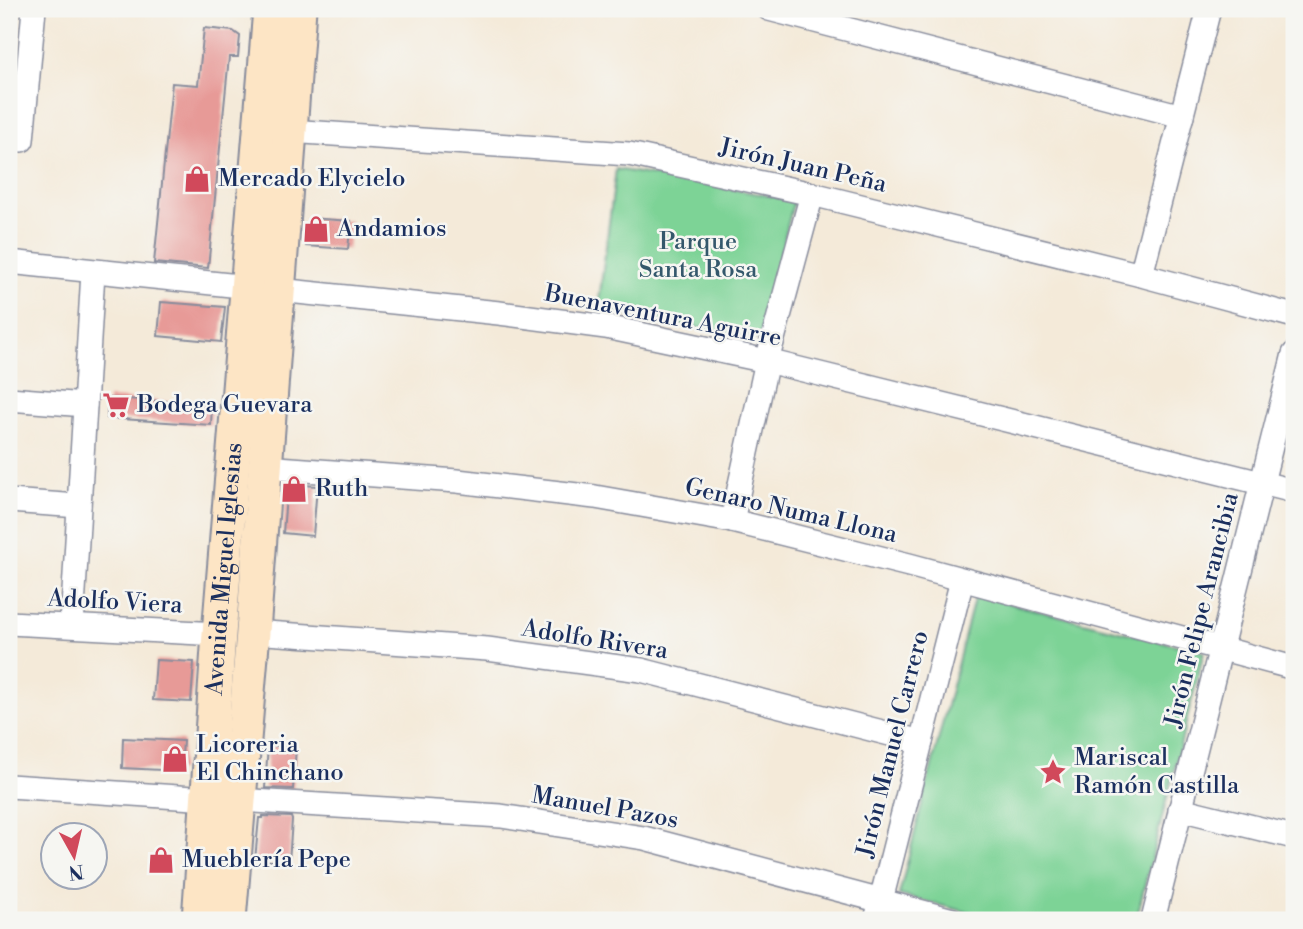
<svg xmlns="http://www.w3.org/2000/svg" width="1303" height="929" viewBox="0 0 1303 929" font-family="'Libre Bodoni',serif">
	<rect width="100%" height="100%" fill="#f6f6f2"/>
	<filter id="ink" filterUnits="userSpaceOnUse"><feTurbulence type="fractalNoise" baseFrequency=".0143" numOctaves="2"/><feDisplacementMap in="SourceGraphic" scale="14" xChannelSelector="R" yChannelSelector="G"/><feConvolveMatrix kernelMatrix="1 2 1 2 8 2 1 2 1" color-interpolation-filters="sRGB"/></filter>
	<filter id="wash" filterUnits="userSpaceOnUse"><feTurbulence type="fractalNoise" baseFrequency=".00686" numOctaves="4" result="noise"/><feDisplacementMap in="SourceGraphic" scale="28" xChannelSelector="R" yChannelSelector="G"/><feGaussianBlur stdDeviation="1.57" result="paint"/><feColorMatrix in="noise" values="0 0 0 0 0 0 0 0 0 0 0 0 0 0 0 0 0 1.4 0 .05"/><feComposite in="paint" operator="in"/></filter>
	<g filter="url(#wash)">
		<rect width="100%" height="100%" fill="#f4ead9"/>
		<!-- green -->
		<g fill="#7dd396" stroke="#4c817a" stroke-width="2">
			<polygon points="616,169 794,200 759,339 598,309"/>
			<polygon points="975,595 1204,652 1136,920 1000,920 899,895"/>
		</g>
		<g id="blocks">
			<!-- building -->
			<g fill="#e79a97">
				<polygon points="204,28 233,31 240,36 238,57 229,57 208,268 154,263 172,83 198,85"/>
				<polygon points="309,218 351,221 348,249 306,246"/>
				<polygon points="161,302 225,307 221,342 158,336"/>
				<polygon points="108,398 212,404 211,425 107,418"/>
				<polygon points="287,484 317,486 313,536 283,533"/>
				<polygon points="156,660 194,662 191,702 153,700"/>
				<polygon points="123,738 183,741 181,771 122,768"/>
				<polygon points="268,745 296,748 293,789 265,788"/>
				<polygon points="263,816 291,817 292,820 289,862 255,860 259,818 263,818"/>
			</g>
		</g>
	</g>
	<g filter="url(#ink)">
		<use href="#blocks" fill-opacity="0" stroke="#888c9c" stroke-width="2"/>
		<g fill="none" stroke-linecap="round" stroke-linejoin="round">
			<defs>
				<g id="minor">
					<polyline points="769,9 1182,116"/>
					<polyline points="289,131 629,154 812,194 1141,275 1294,316"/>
					<polyline points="9,139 22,140 34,9"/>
					<polyline points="9,262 499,313 606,327 767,361 1294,491"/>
					<polyline points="1141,275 1209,9"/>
					<polyline points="9,399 85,405"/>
					<polyline points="264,467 457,481 595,497 732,521 909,565 1294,668"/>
					<polyline points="9,501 79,506"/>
					<polyline points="732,521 767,361 812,194"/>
					<polyline points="9,623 219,634"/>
					<polyline points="72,625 93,272"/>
					<polyline points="253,632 487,649 641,670 921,742"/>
					<polyline points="9,786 209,799"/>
					<polyline points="239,800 501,816 644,838 953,920"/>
					<polyline points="1180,809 1294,837"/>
					<polyline points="876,920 962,580"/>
					<polyline points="1153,920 1294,354"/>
				</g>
				<g id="secondary">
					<path id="s1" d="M199,920L219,634L270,9"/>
					<polyline points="229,920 253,632 299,9"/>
				</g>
			</defs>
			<!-- minor casing -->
			<use href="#minor" stroke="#888c9c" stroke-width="26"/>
			<!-- secondary casing -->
			<use href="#secondary" stroke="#888c9c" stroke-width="37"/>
			<!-- minor -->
			<use href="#minor" stroke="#fff" stroke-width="23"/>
			<!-- secondary -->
			<use href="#secondary" stroke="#fde5c5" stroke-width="33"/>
		</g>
	</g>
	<!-- icons -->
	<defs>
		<symbol id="shop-bare" viewBox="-9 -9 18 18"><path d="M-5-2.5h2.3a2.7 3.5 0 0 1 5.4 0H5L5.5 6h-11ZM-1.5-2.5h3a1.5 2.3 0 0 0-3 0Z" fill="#d1495b" stroke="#f6f6f2" stroke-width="2.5" paint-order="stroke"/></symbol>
		<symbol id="supermarket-bare" viewBox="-9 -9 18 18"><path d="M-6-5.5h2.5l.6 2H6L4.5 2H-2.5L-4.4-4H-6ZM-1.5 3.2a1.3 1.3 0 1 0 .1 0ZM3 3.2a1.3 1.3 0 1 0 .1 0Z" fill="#d1495b" stroke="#f6f6f2" stroke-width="2.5" paint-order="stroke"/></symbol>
		<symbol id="sight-bare" viewBox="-9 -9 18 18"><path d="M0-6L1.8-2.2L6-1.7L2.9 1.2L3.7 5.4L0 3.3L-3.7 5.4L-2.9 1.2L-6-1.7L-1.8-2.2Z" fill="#d1495b" stroke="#f6f6f2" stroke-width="2.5" paint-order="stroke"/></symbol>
	</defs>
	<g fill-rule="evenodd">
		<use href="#shop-bare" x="178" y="160" width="38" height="38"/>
		<use href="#shop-bare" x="297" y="210" width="38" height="38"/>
		<use href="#supermarket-bare" x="97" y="386" width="38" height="38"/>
		<use href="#shop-bare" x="275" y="470" width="38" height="38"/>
		<use href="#shop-bare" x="156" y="740" width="38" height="38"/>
		<use href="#sight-bare" x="1034" y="753" width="38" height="38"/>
		<use href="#shop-bare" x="142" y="841" width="38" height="38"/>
	</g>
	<g text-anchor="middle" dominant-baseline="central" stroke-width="5" stroke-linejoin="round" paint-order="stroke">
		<!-- street labels -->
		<g font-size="24" fill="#1b2f5e" stroke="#f6f6f2">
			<text transform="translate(803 166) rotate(13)">Jirón Juan Peña</text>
			<text transform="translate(663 316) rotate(11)">Buenaventura Aguirre</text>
			<text transform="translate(791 511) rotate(13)">Genaro Numa Llona</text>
			<text stroke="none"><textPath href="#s1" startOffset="352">Avenida Miguel Iglesias</textPath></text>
			<text transform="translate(115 602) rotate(3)">Adolfo Viera</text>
			<text transform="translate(1202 610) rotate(-76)">Jirón Felipe Arancibia</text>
			<text transform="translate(595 640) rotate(9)">Adolfo Rivera</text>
			<text transform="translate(893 744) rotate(-76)">Jirón Manuel Carrero</text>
			<text transform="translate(605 808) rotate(10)">Manuel Pazos</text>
		</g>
		<!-- poi labels -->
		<g font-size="24" fill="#1b2f5e" stroke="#f6f6f2" text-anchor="start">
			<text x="218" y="179">Mercado Elycielo</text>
			<text x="337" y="229">Andamios</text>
			<text x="137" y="405">Bodega Guevara</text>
			<text x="315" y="489">Ruth</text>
			<text x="196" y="745">Licoreria<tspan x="196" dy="28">El Chinchano</tspan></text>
			<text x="1074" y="758">Mariscal<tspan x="1074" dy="28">Ramón Castilla</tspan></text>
			<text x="182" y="860">Mueblería Pepe</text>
		</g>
		<!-- park labels -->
		<g font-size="24" fill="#34586c" stroke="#f6f6f2">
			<text x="698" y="242">Parque<tspan x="698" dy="28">Santa Rosa</tspan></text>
		</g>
	</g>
	<!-- margin -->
	<rect width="1303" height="929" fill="none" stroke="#f6f6f2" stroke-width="35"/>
	<!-- north arrow -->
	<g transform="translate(74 856) rotate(172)"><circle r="33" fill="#f6f6f2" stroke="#9ea6b7" stroke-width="2"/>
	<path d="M0-5L12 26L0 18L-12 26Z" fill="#d1495b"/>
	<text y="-10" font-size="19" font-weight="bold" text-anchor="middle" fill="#1b2f5e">N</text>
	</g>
</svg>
